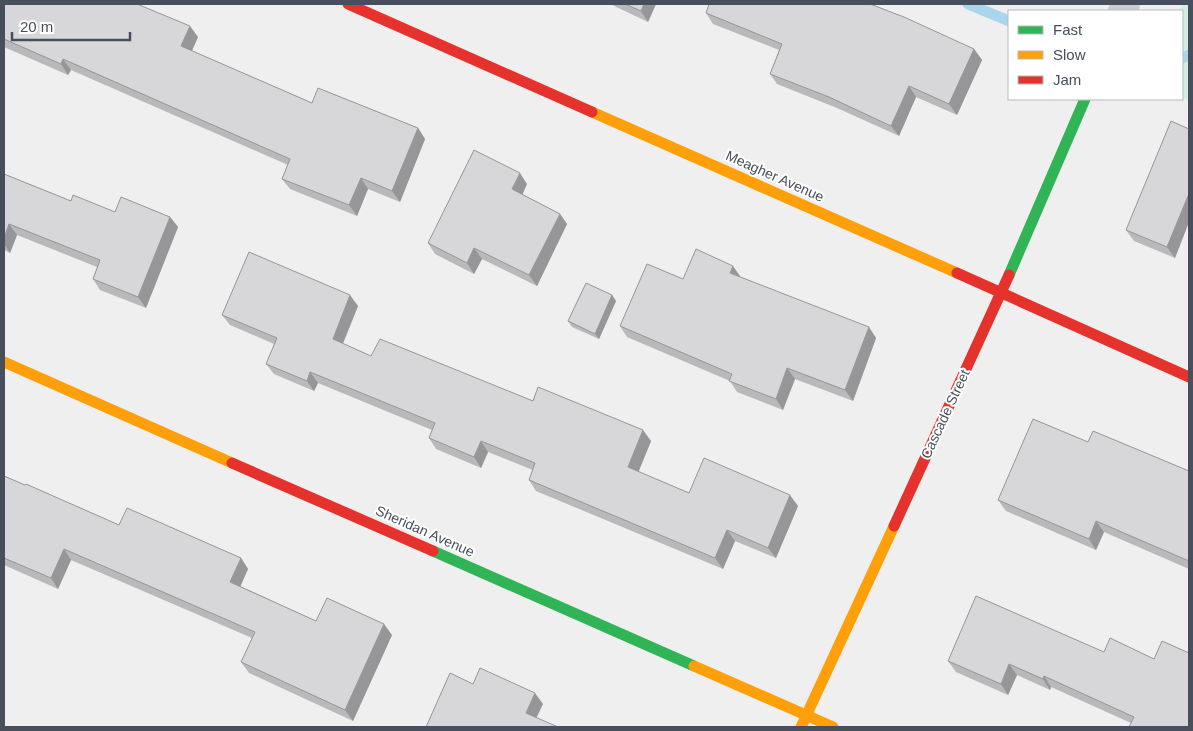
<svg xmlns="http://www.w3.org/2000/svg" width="1193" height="731" viewBox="0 0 1193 731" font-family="Arial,sans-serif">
	<rect width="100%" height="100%" fill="#f0efef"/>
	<!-- green -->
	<polygon fill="#d3eee1" points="1182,4 1189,4 1189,101 1182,97 1182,11 1179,11"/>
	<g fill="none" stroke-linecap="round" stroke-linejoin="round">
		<!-- stream -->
		<g stroke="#a9d6ec" stroke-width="11">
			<polyline points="968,4 1009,21"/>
			<polyline points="1182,58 1189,55"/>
		</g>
		<!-- street -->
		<polyline stroke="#cbcdd0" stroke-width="28" points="1122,11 1126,4"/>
		<!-- fast -->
		<g stroke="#30b455" stroke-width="11">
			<polyline points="1009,275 1085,99"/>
			<polyline points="433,551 694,666"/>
		</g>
		<!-- slow -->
		<g stroke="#ff9f0a" stroke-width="11">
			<polyline points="592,112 957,273"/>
			<polyline points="4,362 232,463"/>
			<polyline points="694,666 833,727"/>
			<polyline points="801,727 894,526"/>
		</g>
		<!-- jam -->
		<g stroke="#e5322d" stroke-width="11">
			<polyline points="348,4 592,112"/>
			<polyline points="957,273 1189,377"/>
			<polyline points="232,463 433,551"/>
			<polyline points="894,526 1009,275"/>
		</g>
	</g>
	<!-- wall -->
	<g fill="#b9b9bb">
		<polygon points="4,4 198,37 192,51 312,103 418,128 425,139 400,202 368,189 357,216 290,189 282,179 288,165 71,70 68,75 4,47"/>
		<polygon points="610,4 656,4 648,22"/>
		<polygon points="706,13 974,49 982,60 957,115 916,97 899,136 837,108 777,84 770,74 779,50 713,24"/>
		<polygon points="1189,129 1189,222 1175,258 1134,241 1126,230"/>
		<polygon points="4,174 71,201 115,212 170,217 178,227 146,308 100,290 93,279 97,267 17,235 10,253 4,250"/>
		<polygon points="527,184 522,195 560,214 567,224 537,286 482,259 474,274 435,254 428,243"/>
		<polygon points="740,276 740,277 876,338 853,401 795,379 783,410 737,392 730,381 627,337 620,326 683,279"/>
		<polygon points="612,295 616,301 599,339 572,327 568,321"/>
		<polygon points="358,306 343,344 371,356 533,401 651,441 638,472 689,493 798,506 776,558 735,541 723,569 536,491 529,480 533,470 488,452 481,468 436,449 429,438 432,430 318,383 314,391 274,374 266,364 274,344 230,325 222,315"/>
		<polygon points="1088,442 1189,471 1189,569 1104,532 1096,550 1006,511 998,500"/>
		<polygon points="4,476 119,525 241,558 248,569 240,586 316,621 392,635 353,721 249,673 241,662 252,638 71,560 58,589 4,565"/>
		<polygon points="1104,652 1154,659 1189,653 1131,723 1051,687 1050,690 1017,675 1008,695 956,672 948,661"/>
	</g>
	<!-- shaded-wall -->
	<g fill="#969698">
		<polygon points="644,4 656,4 648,22 641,11"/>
		<polygon points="190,26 198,37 189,57 181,46"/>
		<polygon points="974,49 982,60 957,115 949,104"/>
		<polygon points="63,59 71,70 68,75 61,64"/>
		<polygon points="909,86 916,97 899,136 891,126"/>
		<polygon points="418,128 425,139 400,202 392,191"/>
		<polygon points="520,173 527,184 520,200 512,189"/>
		<polygon points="361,178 368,189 357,216 349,205"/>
		<polygon points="1188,196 1189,197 1189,222 1175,258 1167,247"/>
		<polygon points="560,214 567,224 537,286 529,275"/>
		<polygon points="170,217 178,227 146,308 138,297"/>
		<polygon points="9,224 17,235 10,253 4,244 4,238"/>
		<polygon points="474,248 482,259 474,274 467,263"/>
		<polygon points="733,266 740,276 737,284 730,273"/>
		<polygon points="350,295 358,306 340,350 333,339"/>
		<polygon points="612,295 616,301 599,339 595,334"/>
		<polygon points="869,327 876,338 853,401 845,390"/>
		<polygon points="787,368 795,379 783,410 776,399"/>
		<polygon points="310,372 318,383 314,391 307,381"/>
		<polygon points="643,430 651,441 636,478 628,467"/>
		<polygon points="481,441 488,452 481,468 474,457"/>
		<polygon points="790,495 798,506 776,558 768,548"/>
		<polygon points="1096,521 1104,532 1096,550 1089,539"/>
		<polygon points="727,530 735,541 723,569 715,558"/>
		<polygon points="64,549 71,560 58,589 51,578"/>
		<polygon points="241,558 248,569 238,592 230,582"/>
		<polygon points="384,624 392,635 353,721 345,710"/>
		<polygon points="1009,664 1017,675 1008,695 1001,684"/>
		<polygon points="1044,676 1051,687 1050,690 1043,679"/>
		<polygon points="535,693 543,704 534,723 526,713"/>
	</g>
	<!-- building -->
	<g fill="#d7d7d9" stroke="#969698">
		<polygon points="4,4 137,4 190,26 181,46 312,103 318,88 418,128 392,191 361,178 349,205 282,179 290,159 63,59 61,64 4,39"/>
		<polygon points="625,4 644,4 641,11"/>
		<polygon points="709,4 870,4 904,17 974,49 949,104 909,86 891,126 829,97 770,74 782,44 706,13"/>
		<polygon points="1171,121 1189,129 1189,196 1188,196 1167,247 1126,230"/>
		<polygon points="474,150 520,173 512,189 560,214 529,275 474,248 467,263 428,243"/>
		<polygon points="4,174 71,201 73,195 115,212 121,197 170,217 138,297 93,279 100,260 9,224 4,238"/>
		<polygon points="696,249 733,266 730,273 869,327 845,390 787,368 776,399 729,381 732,374 620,326 647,264 683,279"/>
		<polygon points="249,252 350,295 333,339 371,356 380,339 533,401 538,387 643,430 628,467 689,493 704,458 790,495 768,548 727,530 715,558 529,480 535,463 481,441 474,457 429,438 435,423 310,372 307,381 266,364 277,338 222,315"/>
		<polygon points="586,283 612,295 595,334 568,321"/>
		<polygon points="1033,419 1088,442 1093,431 1189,471 1189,561 1096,521 1089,539 998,500"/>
		<polygon points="4,476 25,485 26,484 119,525 127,508 241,558 230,582 316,621 327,598 384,624 345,710 241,662 255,632 64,549 51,578 4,558"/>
		<polygon points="976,596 1104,652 1110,638 1154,659 1162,641 1189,653 1189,727 1129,727 1134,717 1044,676 1043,679 1009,664 1001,684 948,661"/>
		<polygon points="480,668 535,693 526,713 558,727 426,727 450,673 473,684"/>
	</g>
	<g text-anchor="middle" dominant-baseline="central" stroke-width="4" stroke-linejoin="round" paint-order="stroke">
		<!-- street labels -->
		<g font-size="14" fill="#464f5b" stroke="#fff">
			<text transform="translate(775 176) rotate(24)">Meagher Avenue</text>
			<text transform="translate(945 414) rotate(-65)">Cascade Street</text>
			<text transform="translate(425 531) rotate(24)">Sheridan Avenue</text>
		</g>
	</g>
	<!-- border -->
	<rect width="1193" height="731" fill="none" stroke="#464f5b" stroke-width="10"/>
	<!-- legend -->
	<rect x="1008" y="10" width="175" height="90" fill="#ffffff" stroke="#b5b9bd"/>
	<rect x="1018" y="26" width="25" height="8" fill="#30b455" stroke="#b5b9bd"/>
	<text x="1053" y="35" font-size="15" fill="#464f5b">Fast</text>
	<rect x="1018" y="51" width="25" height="8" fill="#ff9f0a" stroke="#b5b9bd"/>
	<text x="1053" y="60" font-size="15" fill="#464f5b">Slow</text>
	<rect x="1018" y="76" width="25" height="8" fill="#e5322d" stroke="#b5b9bd"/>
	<text x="1053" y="85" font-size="15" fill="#464f5b">Jam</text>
	<!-- scale -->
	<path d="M12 32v8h118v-8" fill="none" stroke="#464f5b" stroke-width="2.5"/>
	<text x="20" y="32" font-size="15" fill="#464f5b" stroke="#ffffff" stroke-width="4" paint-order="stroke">20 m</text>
</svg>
